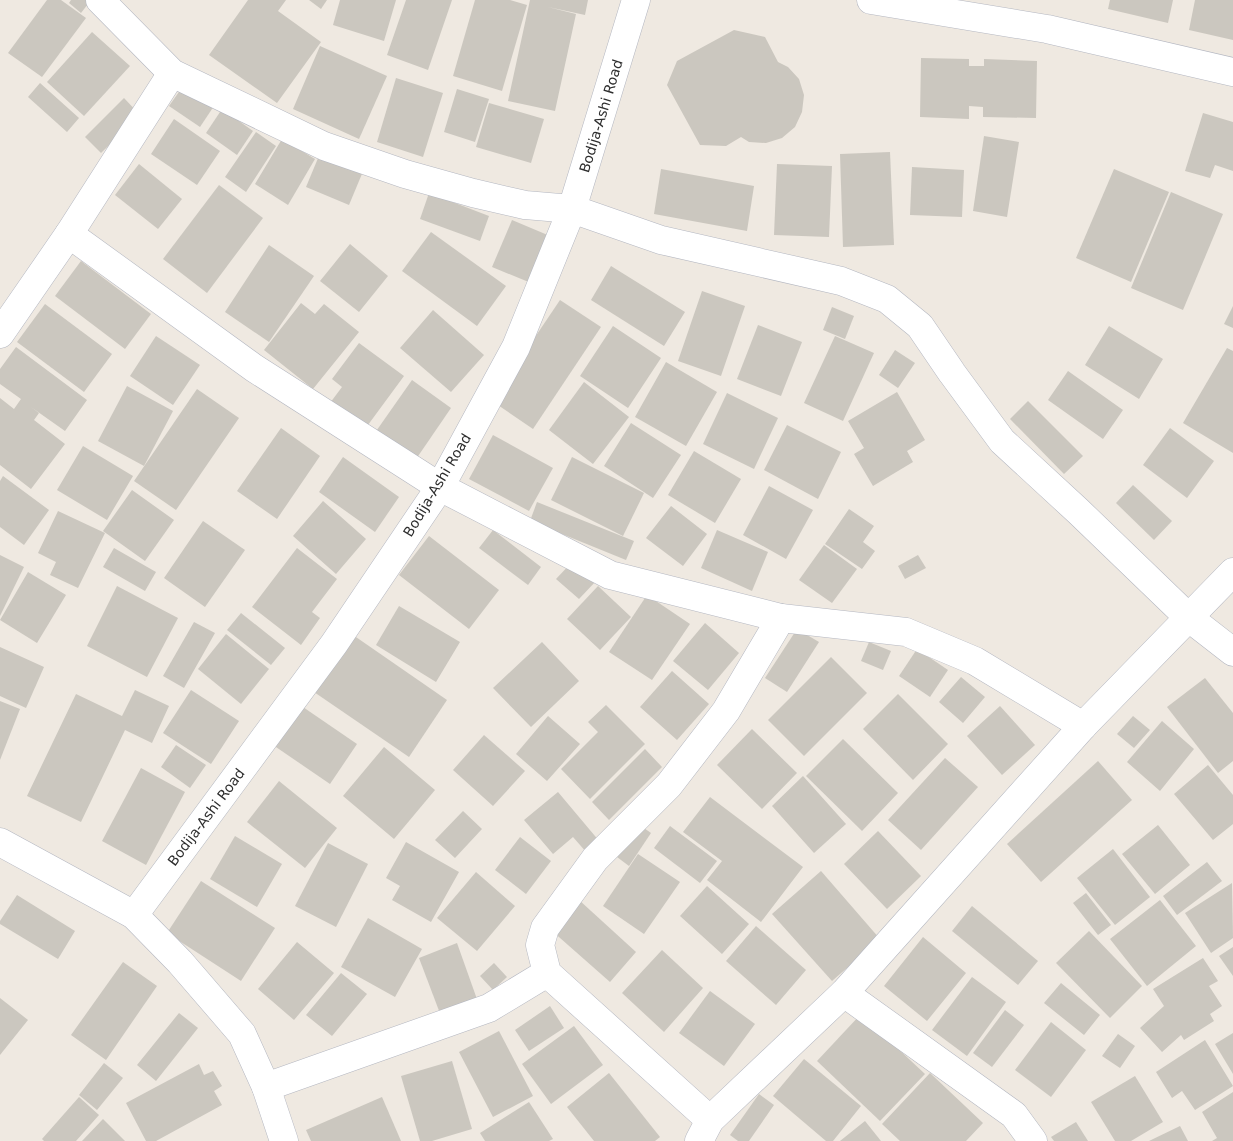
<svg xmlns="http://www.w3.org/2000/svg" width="1233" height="1141" viewBox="0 0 1233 1141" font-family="'DejaVu Sans',sans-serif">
	<rect width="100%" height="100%" fill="#efe9e1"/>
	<!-- building -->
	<g fill="#cbc7bf">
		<polygon points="47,0 61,0 86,18 42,77 8,53"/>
		<polygon points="71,0 91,0 81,13 69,3"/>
		<polygon points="248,0 286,0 278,11 321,42 277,103 209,55"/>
		<polygon points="309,0 327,0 321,9"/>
		<polygon points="340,0 396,0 384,41 333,25"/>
		<polygon points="406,0 452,0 428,70 387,55"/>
		<polygon points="475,0 510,0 527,5 502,91 453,76"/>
		<polygon points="530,0 588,0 585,15 548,7 576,14 555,111 508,101"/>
		<polygon points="1110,0 1173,0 1168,23 1108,9"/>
		<polygon points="1195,0 1233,0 1233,40 1189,30"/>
		<polygon points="734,30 765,37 778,62 788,67 799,79 804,95 802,112 795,127 782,138 766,143 749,142 741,137 726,146 700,145 667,85 677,61"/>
		<polygon points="92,32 130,66 84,116 47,82"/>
		<polygon points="320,46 387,76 359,139 293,109"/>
		<polygon points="921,58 969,59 969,66 984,66 984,59 1037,61 1036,118 983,117 983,107 969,106 969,119 920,117"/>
		<polygon points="396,78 443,93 423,157 377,142"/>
		<polygon points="186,82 216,103 200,127 169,106"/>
		<polygon points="40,83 79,118 67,132 28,97"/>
		<polygon points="457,89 489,99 475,142 444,132"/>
		<polygon points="124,98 140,115 101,153 85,137"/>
		<polygon points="489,103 544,119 531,163 476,147"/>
		<polygon points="222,109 253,131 237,155 206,133"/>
		<polygon points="1203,113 1233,122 1233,171 1215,165 1210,178 1185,171"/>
		<polygon points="174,119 220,151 197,185 151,154"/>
		<polygon points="256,132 276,146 246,192 225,177"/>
		<polygon points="984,136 1019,142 1007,217 973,211"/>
		<polygon points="282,139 315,159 288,205 255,184"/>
		<polygon points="321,151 364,169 349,205 306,187"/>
		<polygon points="890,152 894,245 843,247 840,154"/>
		<polygon points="139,164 182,199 158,229 115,195"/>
		<polygon points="777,164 832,166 829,237 774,235"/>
		<polygon points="912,167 964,170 962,217 910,215"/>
		<polygon points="661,169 754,186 747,231 654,214"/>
		<polygon points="1114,169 1169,192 1131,282 1076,258"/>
		<polygon points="219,185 263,218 207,293 163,259"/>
		<polygon points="1171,192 1223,214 1183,310 1131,288"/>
		<polygon points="429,193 489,216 480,241 420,219"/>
		<polygon points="512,220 550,236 531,283 492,267"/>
		<polygon points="431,232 506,286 477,326 402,271"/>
		<polygon points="350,244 388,276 359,312 320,281"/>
		<polygon points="269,245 314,276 269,342 225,312"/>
		<polygon points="81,261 151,314 125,349 55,296"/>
		<polygon points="611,266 685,312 664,346 591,300"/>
		<polygon points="702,291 745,306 721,376 678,361"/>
		<polygon points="560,300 601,327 533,429 492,401"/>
		<polygon points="301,303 315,314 324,304 359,332 313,389 264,350"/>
		<polygon points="45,304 112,354 84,392 17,342"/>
		<polygon points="1233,306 1233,328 1224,324"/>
		<polygon points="832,307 854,316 845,339 823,330"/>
		<polygon points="433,310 484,355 451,392 400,348"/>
		<polygon points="758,325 802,342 781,396 737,379"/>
		<polygon points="613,326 661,358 628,408 580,376"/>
		<polygon points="1109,326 1163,359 1139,399 1085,365"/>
		<polygon points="156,336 200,365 173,405 130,376"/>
		<polygon points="835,336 874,353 843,421 804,403"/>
		<polygon points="359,343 404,376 365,429 330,403 342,387 332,379"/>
		<polygon points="16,347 87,400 65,431 31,407 39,413 34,420 65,444 31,489 0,465 0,398 14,409 21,399 0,384 0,369"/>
		<polygon points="1227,348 1233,351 1233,453 1183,423"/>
		<polygon points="895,350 915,363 898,388 879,375"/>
		<polygon points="666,362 717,392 686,446 635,417"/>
		<polygon points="1068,371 1123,410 1103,439 1048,400"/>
		<polygon points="412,380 451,408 412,465 372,437"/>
		<polygon points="584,382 629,417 593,464 549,430"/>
		<polygon points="127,386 173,411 144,466 98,441"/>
		<polygon points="197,389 239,418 176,510 134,481"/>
		<polygon points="897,392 925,440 907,451 913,462 873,486 854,454 864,448 848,421"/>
		<polygon points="727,393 778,418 754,469 703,444"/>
		<polygon points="1028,401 1083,456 1064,474 1010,419"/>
		<polygon points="631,423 681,455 653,498 604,466"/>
		<polygon points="787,425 841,452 818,499 764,470"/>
		<polygon points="281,428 320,456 277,519 237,491"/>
		<polygon points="1170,428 1214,461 1187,498 1143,465"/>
		<polygon points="493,435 553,468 529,511 469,479"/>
		<polygon points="83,446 133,476 107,520 57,490"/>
		<polygon points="694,451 741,479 715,523 668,495"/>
		<polygon points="343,457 399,497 375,532 319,492"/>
		<polygon points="572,457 644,493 623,536 551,500"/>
		<polygon points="3,476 49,510 24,545 0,527 0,481"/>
		<polygon points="1133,485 1172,521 1154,540 1116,503"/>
		<polygon points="769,486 813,510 786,559 743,535"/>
		<polygon points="132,490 174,520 145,561 103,531"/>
		<polygon points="323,501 366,539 336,574 293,536"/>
		<polygon points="537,502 634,541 626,560 530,521"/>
		<polygon points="671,506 707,534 683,566 646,538"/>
		<polygon points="849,509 874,526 863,542 875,551 862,569 825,544"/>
		<polygon points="58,511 105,533 78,588 50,575 56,562 38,553"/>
		<polygon points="203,521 245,550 205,607 164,578"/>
		<polygon points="493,530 541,567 528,585 479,548"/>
		<polygon points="717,530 768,552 752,591 701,568"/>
		<polygon points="429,536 499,590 469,629 399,575"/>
		<polygon points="824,545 857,569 832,603 799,580"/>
		<polygon points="114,548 156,572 145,591 103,567"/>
		<polygon points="297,548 337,579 312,612 320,618 301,645 252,607"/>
		<polygon points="0,555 24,567 0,616"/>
		<polygon points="918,555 926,568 905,579 898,566"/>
		<polygon points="573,561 596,581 579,599 556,579"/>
		<polygon points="28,572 66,595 37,643 0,620"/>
		<polygon points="117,586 178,618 147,677 87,646"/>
		<polygon points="598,586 631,617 600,650 567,619"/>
		<polygon points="647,595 690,624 652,680 609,652"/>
		<polygon points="399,606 460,642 436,682 376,645"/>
		<polygon points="241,613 285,648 271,665 227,630"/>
		<polygon points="194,622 215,633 184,688 163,676"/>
		<polygon points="705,623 739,653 708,690 673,661"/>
		<polygon points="797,629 819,642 787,692 765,678"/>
		<polygon points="226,634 269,669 241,704 198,669"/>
		<polygon points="353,635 447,700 409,757 314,692"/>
		<polygon points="542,642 579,681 531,727 493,688"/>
		<polygon points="869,642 891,651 883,670 861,661"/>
		<polygon points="0,647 44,667 26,708 0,696"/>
		<polygon points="917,649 948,670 930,697 899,676"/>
		<polygon points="831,657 867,693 804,756 768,720"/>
		<polygon points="672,671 709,704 677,740 640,707"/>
		<polygon points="961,677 985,697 963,723 939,702"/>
		<polygon points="1205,678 1233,713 1233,761 1218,773 1167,707"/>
		<polygon points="135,690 169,706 152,743 125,730 81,822 27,796 76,694 122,716"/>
		<polygon points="191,690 239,721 211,764 163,733"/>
		<polygon points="898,694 948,744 913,780 863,729"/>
		<polygon points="0,701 20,709 0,760"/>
		<polygon points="300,705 357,744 330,784 273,745"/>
		<polygon points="606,705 645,744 590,799 561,769 598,732 588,722"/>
		<polygon points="1000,706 1035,745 1002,775 967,736"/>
		<polygon points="548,716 580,744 547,781 516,754"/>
		<polygon points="1133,716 1150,730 1134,748 1117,734"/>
		<polygon points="1162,721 1194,749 1160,791 1127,762"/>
		<polygon points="752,729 797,773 762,809 717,765"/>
		<polygon points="484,735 525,771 493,806 453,770"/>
		<polygon points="843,739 898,793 862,831 806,776"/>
		<polygon points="176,745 206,765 190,788 161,767"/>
		<polygon points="384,747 435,790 394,839 343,796"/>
		<polygon points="645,749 662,767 609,820 592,802"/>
		<polygon points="945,758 978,787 921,850 888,820"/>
		<polygon points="1098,761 1132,800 1041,882 1007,844"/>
		<polygon points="1208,765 1233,795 1233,824 1213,840 1174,794"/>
		<polygon points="141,768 185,792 146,865 102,841"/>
		<polygon points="803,776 846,824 814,853 772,806"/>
		<polygon points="279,781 337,828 305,868 247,822"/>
		<polygon points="558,792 600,842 587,853 573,837 553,854 524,820"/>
		<polygon points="710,797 803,867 761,922 707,880 722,861 683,832"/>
		<polygon points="463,811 482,829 455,858 435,840"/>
		<polygon points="634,821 651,833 629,866 613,854"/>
		<polygon points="1158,825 1190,865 1155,894 1122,854"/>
		<polygon points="670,826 717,861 700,883 654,848"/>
		<polygon points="878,831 921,876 887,909 844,864"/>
		<polygon points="235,836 282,864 257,907 210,879"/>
		<polygon points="520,837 551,861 526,894 495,870"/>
		<polygon points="406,842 459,872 431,922 392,900 400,886 386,878"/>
		<polygon points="328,843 368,864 336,927 295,906"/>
		<polygon points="1113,849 1150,897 1115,925 1077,878"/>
		<polygon points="638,854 680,882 644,934 603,906"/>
		<polygon points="1207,862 1222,881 1177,915 1163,896"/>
		<polygon points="821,871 880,939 832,981 772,914"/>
		<polygon points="476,872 515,906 477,951 437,918"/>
		<polygon points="201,881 275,928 241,981 167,933"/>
		<polygon points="1232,883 1233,938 1211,953 1185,913"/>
		<polygon points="707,886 749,924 722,954 680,916"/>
		<polygon points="1086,893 1111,925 1098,935 1073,903"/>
		<polygon points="17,895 75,931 58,959 0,924 0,921"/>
		<polygon points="579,900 636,952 610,982 551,930"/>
		<polygon points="1160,900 1196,946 1147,986 1110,939"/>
		<polygon points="972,906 1038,961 1018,985 952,931"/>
		<polygon points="368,918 422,949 395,997 341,967"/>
		<polygon points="756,926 806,970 776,1005 726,961"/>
		<polygon points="1089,931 1142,986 1110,1018 1056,963"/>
		<polygon points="923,937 966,973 927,1021 884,986"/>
		<polygon points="297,942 334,973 294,1020 258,989"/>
		<polygon points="457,943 478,1002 441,1016 419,958"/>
		<polygon points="1233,947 1233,976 1219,956"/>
		<polygon points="662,950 703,988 664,1032 622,993"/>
		<polygon points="1203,958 1218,981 1209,986 1222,1006 1210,1014 1214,1021 1184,1040 1181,1035 1162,1052 1140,1028 1164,1006 1153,989"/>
		<polygon points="123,962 157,986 106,1060 71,1035"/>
		<polygon points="494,963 507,977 493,990 480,976"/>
		<polygon points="341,973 367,994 332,1036 306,1015"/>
		<polygon points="972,977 1006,1002 967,1056 932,1030"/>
		<polygon points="1061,983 1100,1015 1084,1035 1044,1003"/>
		<polygon points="710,991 755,1024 724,1066 679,1033"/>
		<polygon points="0,998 28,1020 0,1055"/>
		<polygon points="550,1006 564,1028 529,1051 515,1030"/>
		<polygon points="1005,1010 1024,1025 992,1067 973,1053"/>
		<polygon points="179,1013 198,1028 156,1081 137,1065"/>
		<polygon points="861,1014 925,1074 880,1121 817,1061"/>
		<polygon points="1051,1022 1086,1050 1051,1097 1015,1070"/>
		<polygon points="574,1026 603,1065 551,1104 522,1064"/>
		<polygon points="499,1031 533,1096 493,1117 459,1052"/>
		<polygon points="1233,1033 1233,1074 1215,1044"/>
		<polygon points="1118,1034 1135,1046 1120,1068 1102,1056"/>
		<polygon points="1205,1040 1233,1086 1195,1110 1182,1091 1172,1098 1156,1072"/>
		<polygon points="804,1059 861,1106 833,1141 826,1141 773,1096"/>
		<polygon points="452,1061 472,1129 432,1141 420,1141 401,1076"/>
		<polygon points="104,1063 123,1078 97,1110 79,1095"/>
		<polygon points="199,1064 204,1075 213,1071 222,1086 214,1091 222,1105 156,1141 146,1141 126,1103"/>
		<polygon points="609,1073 660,1137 655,1141 594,1141 567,1107"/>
		<polygon points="930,1073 983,1123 966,1141 900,1141 882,1124"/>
		<polygon points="1135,1076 1163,1122 1131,1141 1115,1141 1091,1102"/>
		<polygon points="1233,1092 1233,1141 1212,1141 1217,1138 1202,1112"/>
		<polygon points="759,1094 774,1105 749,1141 738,1141 730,1135"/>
		<polygon points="79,1097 99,1115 76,1141 44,1141 42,1139"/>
		<polygon points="382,1097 401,1141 311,1141 306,1130"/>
		<polygon points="529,1102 553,1139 549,1141 485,1141 480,1133"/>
		<polygon points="103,1119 125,1141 82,1141"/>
		<polygon points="865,1121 881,1141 840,1141"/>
		<polygon points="1076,1122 1088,1141 1054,1141 1051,1137"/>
		<polygon points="1180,1126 1188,1141 1149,1141"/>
	</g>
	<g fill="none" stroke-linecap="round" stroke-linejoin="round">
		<defs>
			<g id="minor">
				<polyline points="100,0 172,73 324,146 405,174 473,193 525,205 572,209 661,240 841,281 887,299 920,326 952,373 1002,441 1078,511 1188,617 1233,652"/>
				<polyline points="871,0 1047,29 1233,72"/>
				<polyline points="69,234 254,368 440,487 610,575 781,618 906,632 975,661 1083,726"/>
				<polyline points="0,334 69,234 172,73"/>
				<polyline points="0,842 134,915 180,962 242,1034 266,1087 284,1141"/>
				<polyline points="134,915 334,644 440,487 516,347 572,209"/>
				<polyline points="844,993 1014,1115 1033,1141"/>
				<polyline points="266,1087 489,1008 547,973"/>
				<polyline points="710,1120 547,973 540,945 545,928 595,859 669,785 726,711 781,618"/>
				<polyline points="699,1141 710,1120 844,993 1083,726 1233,572"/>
			</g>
			<polyline id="tertiary" points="572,209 636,0"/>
		</defs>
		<!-- minor casing -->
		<use href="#minor" stroke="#b4b7c1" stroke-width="29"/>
		<!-- tertiary casing -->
		<use href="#tertiary" stroke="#b4b7c1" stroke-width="29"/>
		<!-- minor -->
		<use href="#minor" stroke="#fff" stroke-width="28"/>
		<!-- tertiary -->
		<use href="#tertiary" stroke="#fff" stroke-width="28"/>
	</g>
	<g text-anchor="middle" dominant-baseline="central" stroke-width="4" stroke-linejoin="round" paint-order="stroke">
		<!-- street labels -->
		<g font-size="14" fill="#2e2e2e" stroke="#fff">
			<text transform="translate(601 116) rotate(-73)">Bodija-Ashi Road</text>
			<text transform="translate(437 485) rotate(-59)">Bodija-Ashi Road</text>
			<text transform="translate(206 817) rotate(-53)">Bodija-Ashi Road</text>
		</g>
	</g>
</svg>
